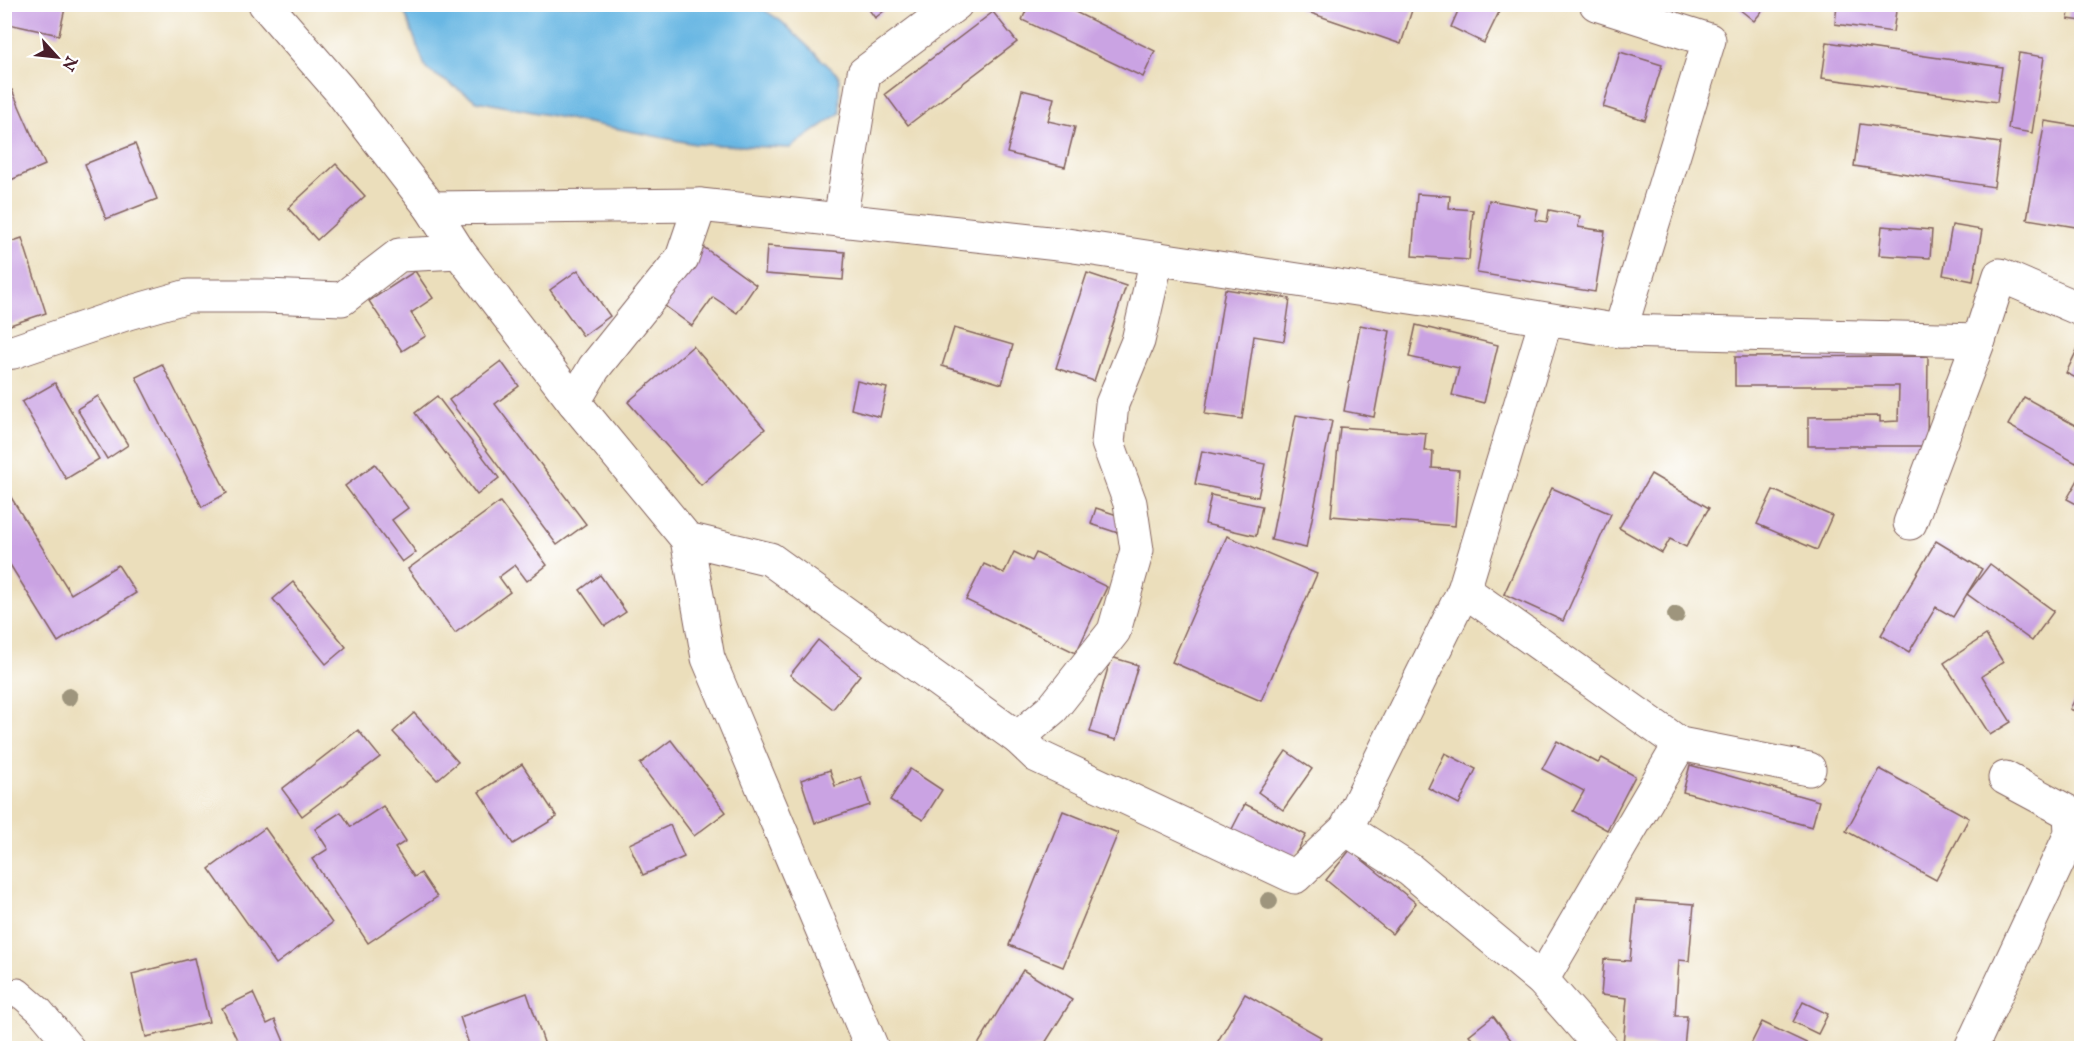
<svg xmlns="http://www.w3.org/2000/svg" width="2086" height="1053" viewBox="0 0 2086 1053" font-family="'IM FELL English',serif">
	<rect width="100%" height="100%" fill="#fff"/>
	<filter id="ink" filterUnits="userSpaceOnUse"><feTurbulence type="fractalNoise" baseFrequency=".0167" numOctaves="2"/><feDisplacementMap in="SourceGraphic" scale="12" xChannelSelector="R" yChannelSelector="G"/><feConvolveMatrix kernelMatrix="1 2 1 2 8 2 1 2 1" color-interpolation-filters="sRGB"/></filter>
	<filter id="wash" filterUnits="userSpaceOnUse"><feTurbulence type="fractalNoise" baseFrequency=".008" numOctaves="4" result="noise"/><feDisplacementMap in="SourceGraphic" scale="24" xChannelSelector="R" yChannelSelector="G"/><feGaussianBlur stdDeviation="1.35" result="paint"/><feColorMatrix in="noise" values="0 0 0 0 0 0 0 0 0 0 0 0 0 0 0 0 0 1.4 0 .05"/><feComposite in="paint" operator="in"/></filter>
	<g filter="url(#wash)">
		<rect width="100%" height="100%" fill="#ebdebb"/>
		<!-- water -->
		<polygon fill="#69b7e3" stroke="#5a6b87" stroke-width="1.5" points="402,5 757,5 781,21 839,76 840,113 790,148 695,144 477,101 426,69"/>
		<g id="blocks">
			<!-- building -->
			<g fill="#caa3e3">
				<polygon points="4,4 66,4 59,35 4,23"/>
				<polygon points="865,4 893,4 875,18"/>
				<polygon points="1029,4 1059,4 1155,51 1143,77 1022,20"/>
				<polygon points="1300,4 1414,4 1401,44 1299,9"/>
				<polygon points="1461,4 1489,4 1500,10 1484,43 1451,27"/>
				<polygon points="1733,4 1768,4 1754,21"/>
				<polygon points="1837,4 1897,4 1893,32 1835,24"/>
				<polygon points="2070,4 2082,4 2082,21 2068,19"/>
				<polygon points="993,12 1017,42 908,125 885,94"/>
				<polygon points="1827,42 2002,67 1997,102 1822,78"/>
				<polygon points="1620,52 1662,65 1645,120 1603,107"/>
				<polygon points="2019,53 2044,57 2032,133 2008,129"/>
				<polygon points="12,90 45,165 4,183 4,93"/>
				<polygon points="1022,90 1054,98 1048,121 1075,127 1065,167 1007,153"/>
				<polygon points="2045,121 2082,127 2082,228 2027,219"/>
				<polygon points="1860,124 2000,143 1994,187 1854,166"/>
				<polygon points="135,144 157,199 106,219 85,164"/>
				<polygon points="336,164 365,196 317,240 288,208"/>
				<polygon points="1417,194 1450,196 1449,208 1473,210 1469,260 1412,256"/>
				<polygon points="1489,200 1538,209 1535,220 1547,222 1549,210 1580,216 1578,227 1605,231 1595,292 1477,273"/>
				<polygon points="1952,225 1982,230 1973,281 1943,275"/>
				<polygon points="1882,226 1932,230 1930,258 1879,255"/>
				<polygon points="22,238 46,313 7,326 4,319 4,244"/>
				<polygon points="702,246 756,285 737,313 713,297 692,326 661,303"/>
				<polygon points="767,246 845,252 843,280 765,274"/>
				<polygon points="578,270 610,316 583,336 550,290"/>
				<polygon points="415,271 433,298 411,313 426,336 402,351 369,301"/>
				<polygon points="1087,273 1126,286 1094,381 1056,368"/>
				<polygon points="1225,289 1290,299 1284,341 1254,336 1242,419 1205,414"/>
				<polygon points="1360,325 1390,331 1374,417 1344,411"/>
				<polygon points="1416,325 1498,345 1484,403 1452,395 1459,368 1409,357"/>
				<polygon points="954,328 1013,345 1002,384 942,366"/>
				<polygon points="693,346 765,429 701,485 628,402"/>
				<polygon points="2079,346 2082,347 2082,381 2066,373"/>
				<polygon points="1928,356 1927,446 1808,446 1808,417 1880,416 1880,422 1898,421 1899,386 1735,386 1735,357"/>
				<polygon points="501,361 519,386 495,404 586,524 557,545 449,400"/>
				<polygon points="162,364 227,493 202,507 136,377"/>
				<polygon points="857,381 887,388 880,417 851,409"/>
				<polygon points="55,383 99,459 66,479 22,402"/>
				<polygon points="98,396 128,445 107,459 77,409"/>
				<polygon points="437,396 499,478 477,495 415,413"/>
				<polygon points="2024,397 2082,429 2082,452 2076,463 2008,425"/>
				<polygon points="1296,415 1332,421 1306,548 1271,540"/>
				<polygon points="1340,427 1426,433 1424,451 1433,451 1432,468 1459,470 1455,526 1331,516"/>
				<polygon points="1202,451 1265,464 1258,497 1195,484"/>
				<polygon points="375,464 408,508 392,520 416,552 402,562 345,486"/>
				<polygon points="2082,473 2082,507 2067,499"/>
				<polygon points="1651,474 1709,508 1686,547 1670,539 1662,553 1619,528"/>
				<polygon points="4,486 71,594 118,565 136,593 58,642 4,555"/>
				<polygon points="1552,488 1611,514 1563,621 1504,594"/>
				<polygon points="1773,490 1832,516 1817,550 1757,524"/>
				<polygon points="1211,495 1262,506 1256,536 1205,524"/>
				<polygon points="500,502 547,565 527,581 515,565 499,577 510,592 455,633 408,569"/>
				<polygon points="1096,508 1123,517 1118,533 1091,524"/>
				<polygon points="1227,536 1317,574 1261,701 1172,662"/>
				<polygon points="1936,541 1982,569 1953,617 1936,607 1909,652 1881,635"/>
				<polygon points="1014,552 1032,561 1036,553 1107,587 1076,653 966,600 984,564 1004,573"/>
				<polygon points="1990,564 2054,611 2032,641 1967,594"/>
				<polygon points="600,575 626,612 605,626 580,590"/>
				<polygon points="293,582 346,647 326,664 273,599"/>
				<polygon points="1986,635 2003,662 1982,676 2011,722 1990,735 1944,663"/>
				<polygon points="818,640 860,675 833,709 790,675"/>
				<polygon points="1111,657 1138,665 1116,740 1090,732"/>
				<polygon points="2082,685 2082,714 2070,709"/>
				<polygon points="414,713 458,762 437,780 393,732"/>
				<polygon points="358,730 380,757 302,816 282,789"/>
				<polygon points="671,740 726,812 694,836 640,764"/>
				<polygon points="1557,741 1598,763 1602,758 1635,776 1607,830 1573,811 1584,791 1542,769"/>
				<polygon points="1286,751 1312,769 1283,810 1258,792"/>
				<polygon points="1445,753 1476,769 1459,804 1428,788"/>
				<polygon points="522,764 557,817 513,844 479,792"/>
				<polygon points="1690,765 1819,801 1812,827 1683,792"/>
				<polygon points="910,769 942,790 923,820 890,800"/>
				<polygon points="1880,769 1969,818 1936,880 1846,831"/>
				<polygon points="830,770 835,786 861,777 870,805 815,823 801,780"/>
				<polygon points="1245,804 1306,835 1290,864 1230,833"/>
				<polygon points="383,806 406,841 395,848 414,877 421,873 437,897 368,943 312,859 328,849 315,829 341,812 351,827"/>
				<polygon points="1063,811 1118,833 1063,967 1009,945"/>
				<polygon points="670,825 684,857 643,875 629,844"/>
				<polygon points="265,828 332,923 276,964 209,869"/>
				<polygon points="1350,850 1416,903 1392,934 1326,880"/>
				<polygon points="1636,900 1694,904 1689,961 1679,960 1675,1016 1687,1016 1684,1048 1623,1044 1627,998 1601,995 1604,959 1630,961"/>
				<polygon points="194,958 209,1022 146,1037 132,974"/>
				<polygon points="1023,970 1072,1000 1042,1048 976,1048"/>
				<polygon points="253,993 267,1024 275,1020 285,1044 277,1048 241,1048 222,1008"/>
				<polygon points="527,993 546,1048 470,1048 460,1017"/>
				<polygon points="1245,994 1321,1037 1315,1048 1214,1048"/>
				<polygon points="1803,1002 1828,1014 1818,1034 1793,1022"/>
				<polygon points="1493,1016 1517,1048 1479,1048 1469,1035"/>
				<polygon points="1762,1022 1817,1048 1749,1048"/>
			</g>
		</g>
	</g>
	<g filter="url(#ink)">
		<use href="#blocks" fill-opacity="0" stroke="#82625d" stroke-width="1.5"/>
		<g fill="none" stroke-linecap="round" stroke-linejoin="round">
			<defs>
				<polyline id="lane" points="4,996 18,992 40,1011 71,1048"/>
				<g id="street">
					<polyline points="265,4 339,89 431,208 459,252 574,402 687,539 708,658 872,1048"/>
					<polyline points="956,4 864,73 840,220 1067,245 1430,300 1620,331 1979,340"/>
					<polyline points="1596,4 1709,40 1620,331"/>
					<polyline points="431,208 700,205 840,220"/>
					<polyline points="4,353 13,352 128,313 188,296 265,296 342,299 399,255 459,252"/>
					<polyline points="574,402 594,368 682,258 700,205"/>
					<polyline points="1910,523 1979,340 2000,275 2082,310"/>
					<polyline points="687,539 770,559 1018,738 1037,756 1295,877 1346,829 1410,870 1542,980 1602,1048"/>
					<polyline points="1464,590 1680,744 1809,769"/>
					<polyline points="1018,738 1053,708 1114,631 1137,550 1130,503 1108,443 1112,404 1138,341 1157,258"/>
					<polyline points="1346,829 1464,590 1546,320"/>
					<polyline points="1542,980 1680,744"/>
					<polyline points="1971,1048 2071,834 2070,813 2005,778"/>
				</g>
			</defs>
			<!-- lane casing -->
			<use href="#lane" stroke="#82625d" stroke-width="29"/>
			<!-- street casing -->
			<use href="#street" stroke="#82625d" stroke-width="35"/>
			<!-- lane -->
			<use href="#lane" stroke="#fff" stroke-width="27"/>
			<!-- street -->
			<use href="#street" stroke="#fff" stroke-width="33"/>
		</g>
		<!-- trees -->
		<g fill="#9e957d">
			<circle cx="1676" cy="615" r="9"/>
			<circle cx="69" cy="697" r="9"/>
			<circle cx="1269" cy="901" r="9"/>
		</g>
	</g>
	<!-- margin -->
	<rect width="2086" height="1053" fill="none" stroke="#fff" stroke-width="24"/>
	<!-- north arrow -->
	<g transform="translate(57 57) rotate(117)" stroke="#ffffff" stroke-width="4.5" paint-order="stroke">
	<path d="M0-4.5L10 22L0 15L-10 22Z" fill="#4a1f2b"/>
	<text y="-9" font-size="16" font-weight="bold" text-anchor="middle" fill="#4a1f2b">N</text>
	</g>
</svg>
